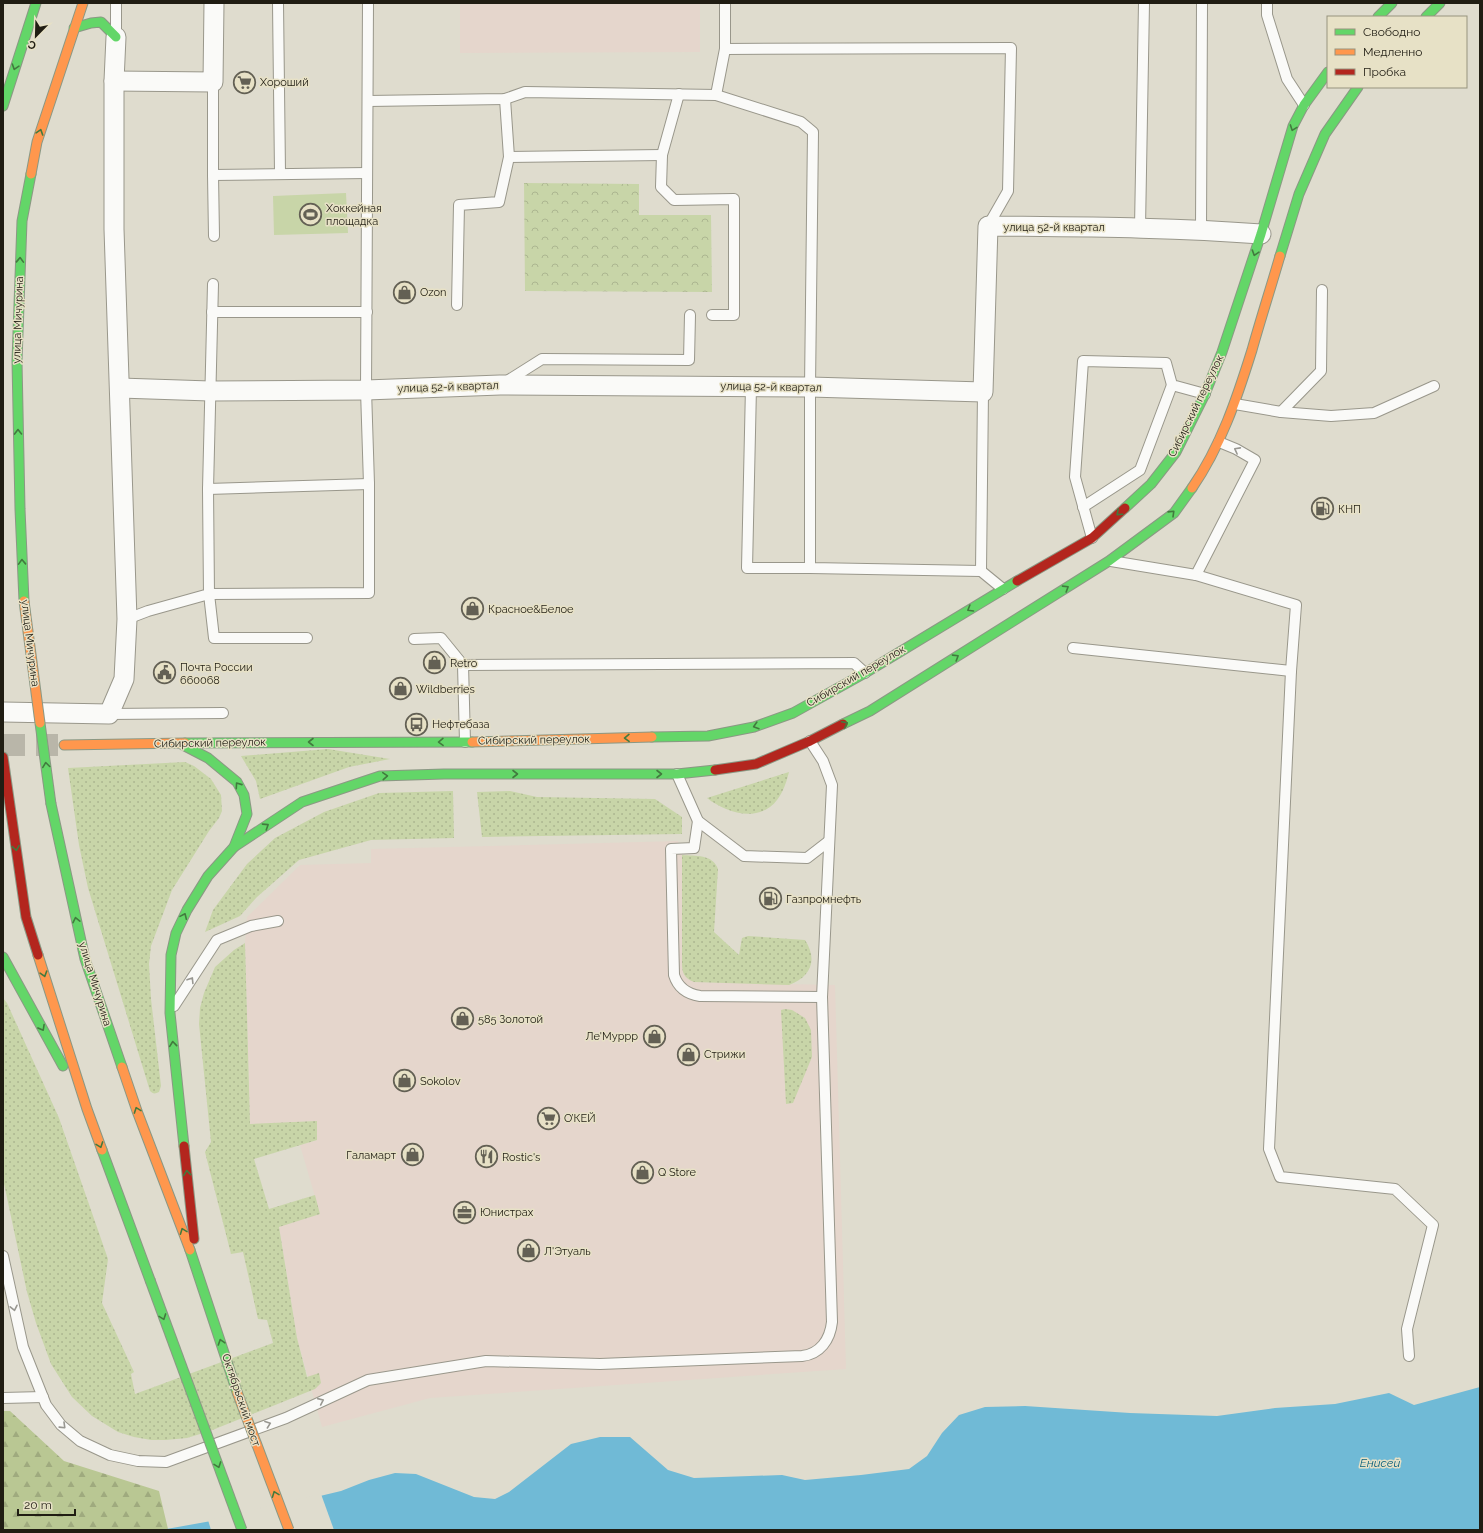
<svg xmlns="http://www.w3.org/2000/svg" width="1483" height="1533" viewBox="0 0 1483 1533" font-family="Raleway,sans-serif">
	<defs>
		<pattern id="grass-dots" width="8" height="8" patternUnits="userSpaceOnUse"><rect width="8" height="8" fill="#c8d5a8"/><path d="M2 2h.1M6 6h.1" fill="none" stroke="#acb690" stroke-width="1.8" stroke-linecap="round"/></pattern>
		<pattern id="forest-firs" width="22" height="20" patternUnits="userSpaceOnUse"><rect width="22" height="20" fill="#b9c793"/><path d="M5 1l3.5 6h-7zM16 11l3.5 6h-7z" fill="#9faa7e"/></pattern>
		<pattern id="park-crowns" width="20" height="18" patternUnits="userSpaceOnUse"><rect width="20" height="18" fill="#c8d5a8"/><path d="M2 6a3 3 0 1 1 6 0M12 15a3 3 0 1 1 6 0" fill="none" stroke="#acb690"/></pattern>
	</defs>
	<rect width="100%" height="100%" fill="#dfdcce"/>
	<!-- commercial -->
	<g fill="#e5d6cc">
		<polygon points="460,3 700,3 700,52 460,53"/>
		<polygon points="678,841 682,855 694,982 835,985 846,1369 430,1398 322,1427 297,1338 279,1226 320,1214 300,1145 317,1140 317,1121 250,1125 245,943 247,917 300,865 371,863 371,849"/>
	</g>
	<!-- grass -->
	<g fill="url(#grass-dots)">
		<polygon points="328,749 390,759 349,767 260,799 256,781 241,756"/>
		<path d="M185,762L194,766L211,779L221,795L222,811L219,818L209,831L172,890L151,946L149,964L151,999L161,1086L159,1092C155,1094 153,1094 150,1091L88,888L79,845L68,768Z"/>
		<path d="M789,772C786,784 781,799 770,807C750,821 724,811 707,798Z"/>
		<polygon points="453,791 454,838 371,840 299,860 257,897 240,916 205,932 213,910 247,864 275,838 324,812 379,793"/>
		<polygon points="510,791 537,797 655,799 682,817 682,834 482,837 477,792"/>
		<path d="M682,855C695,856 713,854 718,869L714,932L739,955L742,938L748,936L805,940C818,960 811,977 789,985L694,982C684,978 682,973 682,963Z"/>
		<polygon points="245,943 250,1124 317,1121 317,1140 254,1159 269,1209 315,1195 320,1214 279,1227 297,1338 307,1377 319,1373 321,1383 315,1389 210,1431 187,1438 166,1440 151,1440 134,1437 118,1432 92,1416 72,1397 51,1364 36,1323 27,1292 3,1179 3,998 7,1003 59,1118 108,1259 102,1303 134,1372 131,1374 135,1394 273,1343 267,1320 258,1319 243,1252 231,1254 205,1152 211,1142 199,1024 200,1008 204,993 215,967 234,950"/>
		<polygon points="785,1009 792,1010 805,1018 811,1030 812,1057 793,1103 786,1104 781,1010"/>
	</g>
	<!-- forest -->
	<polygon fill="url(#forest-firs)" points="3,1411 10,1411 64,1461 159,1491 168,1529 3,1530"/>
	<!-- park -->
	<polygon fill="url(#park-crowns)" points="524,183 639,184 639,215 711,215 712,292 525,291"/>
	<!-- pitch -->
	<polygon fill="#c8d5a8" points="346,193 348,233 274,235 273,196"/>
	<!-- water -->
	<polygon fill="#70bad6" points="1480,1387 1480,1530 161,1530 228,1518 341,1491 369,1480 395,1473 416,1474 474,1497 495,1499 509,1492 571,1444 600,1437 630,1437 668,1470 694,1478 782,1475 805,1480 861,1475 909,1469 927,1456 942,1433 959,1415 985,1407 1025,1406 1130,1413 1217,1416 1275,1408 1335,1404 1389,1393 1414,1405"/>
	<!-- pier -->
	<polygon fill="#dfdcce" points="321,1494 334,1530 211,1530 208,1520"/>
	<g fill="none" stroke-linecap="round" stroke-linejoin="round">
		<!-- primary-tunnel -->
		<polyline stroke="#b9b6a9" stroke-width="22" stroke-dasharray="22 11" stroke-linecap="butt" points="3,745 61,745"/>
		<defs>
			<g id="lane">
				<polyline points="278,3 280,173"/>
				<polyline points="725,3 725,49 1011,48 1008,191 988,226"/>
				<polyline points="1267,3 1267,15 1287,79 1304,105"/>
				<polyline points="116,35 116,3"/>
				<polyline points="213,82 213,175 367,173"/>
				<polyline points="679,94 662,155 661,187 674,200 734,199 734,315 712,315"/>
				<polyline points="716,95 801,122 813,132 810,387 810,568 981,571 1003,589"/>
				<polyline points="368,101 505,99 525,92 716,95 725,49"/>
				<polyline points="509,157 662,155"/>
				<polyline points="213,175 214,236"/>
				<polyline points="1140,227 1144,3"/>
				<polyline points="1201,229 1202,3"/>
				<polyline points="457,305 459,205 499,202 509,157 505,99"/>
				<polyline points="212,312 367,312"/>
				<polyline points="504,383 542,359 689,360 690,315"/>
				<polyline points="751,387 747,568 810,568"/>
				<polyline points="1235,404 1281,412 1331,416 1374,413 1434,386"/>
				<polyline points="1281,412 1321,371 1322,290"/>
				<polyline points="208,489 369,484"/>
				<polyline points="1083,507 1140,470 1172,385"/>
				<polyline points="1092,538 1075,477 1083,361 1166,363 1172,385 1205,394"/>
				<polyline points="1111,561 1196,575 1296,605 1291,671 1269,1149 1280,1177 1395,1189 1433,1225 1407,1329 1409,1356"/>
				<polyline points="981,571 983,392"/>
				<polyline points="1196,575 1255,460 1236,449 1219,442"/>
				<polyline points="127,619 148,611 209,594 208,489 213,284"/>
				<polyline points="307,638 214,638 209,594 369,593 369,484 366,390 368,3"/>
				<polyline points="414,639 441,638 463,665"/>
				<polyline points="1073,648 1291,671"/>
				<polyline points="109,714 223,713"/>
				<polyline points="465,742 463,665 854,663 865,673"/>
				<polyline points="677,774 698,821 744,856 807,858 829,841"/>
				<path d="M698,821L694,848L671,849L674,975C678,988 687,994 700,996L822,997"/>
				<polyline points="174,1006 217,940 251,926 278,921"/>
				<path d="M3,1256L23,1347L46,1405L61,1425L80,1441L110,1455L138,1461L166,1462L286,1418L368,1380L486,1361L600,1364L802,1356C820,1354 830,1340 832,1322L822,997L832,785L823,761L810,741"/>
				<polyline points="3,1398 43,1397"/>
			</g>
			<g id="street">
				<polyline points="114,81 213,82 214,3"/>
				<path d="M120,388L210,391L366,390L500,385L810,387L983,392L988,226C1079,227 1170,227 1261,234"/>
				<polyline points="3,712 109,714 124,679 127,619 114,229 114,81 116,37"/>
			</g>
			<g id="fast">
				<polyline points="1378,17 1392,3"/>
				<polyline points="1426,17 1440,3"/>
				<polyline points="74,28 91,23 101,22 116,37"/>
				<polyline points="3,106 36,3"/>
				<polyline points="1280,256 1299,194 1325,134 1358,87"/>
				<polyline points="1125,508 1151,484 1176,452 1205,394 1222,352 1261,234 1293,126 1304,105 1328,72"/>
				<polyline points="24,601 20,509 17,361 22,221 31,174"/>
				<polyline points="843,724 870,711 1109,561 1174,513 1192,488"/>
				<polyline points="652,737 708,736 754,727 793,713 865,673 1017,581"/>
				<polyline points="185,743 472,742"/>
				<polyline points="183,745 208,758 237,782 244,795 247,814 234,847 208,876 187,910 176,933 171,955 170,1013 184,1146"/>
				<polyline points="51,804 85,959 122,1067"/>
				<polyline points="234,847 302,802 380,776 444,774 677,774 715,770"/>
				<polyline points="3,957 63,1066"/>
				<polyline points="102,1150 150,1280"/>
				<polyline points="190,1250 237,1392"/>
			</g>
			<g id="slow">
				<polyline points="31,174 37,142 83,3"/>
				<path d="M1192,488C1221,446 1237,398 1252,350C1261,318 1271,287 1280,256"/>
				<polyline points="472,742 652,737"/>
				<polyline points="64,745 185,743"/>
				<polyline points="38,955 87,1109 102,1150"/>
				<polyline points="122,1067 137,1111 190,1250"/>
			</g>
			<g id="jam">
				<polyline points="1017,581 1092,538 1125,508"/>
				<polyline points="3,757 26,917 38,955"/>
				<polyline points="715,770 756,764 810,741 843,724"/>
				<polyline points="184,1146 194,1239"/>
			</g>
		</defs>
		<!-- lane casing -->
		<use href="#lane" stroke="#99978b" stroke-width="12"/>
		<!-- street casing -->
		<use href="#street" stroke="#99978b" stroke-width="21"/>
		<!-- fast casing -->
		<use href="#fast" stroke="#8b9884" stroke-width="11"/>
		<!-- slow casing -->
		<use href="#slow" stroke="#8b9884" stroke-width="11"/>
		<!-- jam casing -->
		<use href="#jam" stroke="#8b9884" stroke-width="11"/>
		<!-- lane -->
		<use href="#lane" stroke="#fafaf8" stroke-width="10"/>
		<!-- street -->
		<use href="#street" stroke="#fafaf8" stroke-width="19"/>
		<!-- fast -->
		<use href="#fast" stroke="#63d668" stroke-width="9"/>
		<!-- slow -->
		<use href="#slow" stroke="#ff974d" stroke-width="9"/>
		<!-- jam -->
		<use href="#jam" stroke="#b3261e" stroke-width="9"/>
		<defs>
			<g id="fast-bridge">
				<polyline points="40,723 51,804"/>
				<polyline points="150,1280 242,1530"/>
			</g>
			<g id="slow-bridge">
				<polyline points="24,601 40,723"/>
				<polyline points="237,1392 289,1530"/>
			</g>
		</defs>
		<!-- fast-bridge casing -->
		<use href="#fast-bridge" stroke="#8b9884" stroke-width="11" stroke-linecap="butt"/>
		<!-- slow-bridge casing -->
		<use href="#slow-bridge" stroke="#8b9884" stroke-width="11" stroke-linecap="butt"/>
		<!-- fast-bridge -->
		<use href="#fast-bridge" stroke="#63d668" stroke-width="9"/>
		<!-- slow-bridge -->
		<use href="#slow-bridge" stroke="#ff974d" stroke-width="9"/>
	</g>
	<!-- one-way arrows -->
	<defs><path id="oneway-chevron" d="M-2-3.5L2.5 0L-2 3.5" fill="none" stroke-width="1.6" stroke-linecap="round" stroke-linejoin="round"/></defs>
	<g stroke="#427a3e">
		<use href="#oneway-chevron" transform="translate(15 67) rotate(108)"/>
		<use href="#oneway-chevron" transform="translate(1293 128) rotate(110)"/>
		<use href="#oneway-chevron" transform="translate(40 132) rotate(-72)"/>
		<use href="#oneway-chevron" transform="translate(1255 253) rotate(108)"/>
		<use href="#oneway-chevron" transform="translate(20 260) rotate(-88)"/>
		<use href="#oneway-chevron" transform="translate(18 432) rotate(-91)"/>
		<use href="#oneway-chevron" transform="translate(1119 513) rotate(138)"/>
		<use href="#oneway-chevron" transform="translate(1172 513) rotate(-44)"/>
		<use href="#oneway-chevron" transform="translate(22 562) rotate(-92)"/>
		<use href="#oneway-chevron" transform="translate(1066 588) rotate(-32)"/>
		<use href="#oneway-chevron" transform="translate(970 609) rotate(149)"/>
		<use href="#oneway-chevron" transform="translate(956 657) rotate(-32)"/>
		<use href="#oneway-chevron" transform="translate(845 724) rotate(-26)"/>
		<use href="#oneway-chevron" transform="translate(756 726) rotate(163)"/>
		<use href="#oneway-chevron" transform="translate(627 738) rotate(179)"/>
		<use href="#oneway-chevron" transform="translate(311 742) rotate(-180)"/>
		<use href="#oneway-chevron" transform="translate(441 742) rotate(179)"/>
		<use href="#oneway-chevron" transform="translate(46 765) rotate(-98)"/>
		<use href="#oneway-chevron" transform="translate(515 774)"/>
		<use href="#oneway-chevron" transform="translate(659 774)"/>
		<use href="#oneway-chevron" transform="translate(385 776) rotate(-4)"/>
		<use href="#oneway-chevron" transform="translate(238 785) rotate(-125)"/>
		<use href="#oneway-chevron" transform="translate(266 826) rotate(-33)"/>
		<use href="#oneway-chevron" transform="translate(16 848) rotate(81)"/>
		<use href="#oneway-chevron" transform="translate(184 916) rotate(-66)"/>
		<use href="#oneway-chevron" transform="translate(76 920) rotate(-102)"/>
		<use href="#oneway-chevron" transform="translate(44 974) rotate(73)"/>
		<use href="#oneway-chevron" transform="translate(42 1028) rotate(61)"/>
		<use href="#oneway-chevron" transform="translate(173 1044) rotate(-96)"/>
		<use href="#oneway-chevron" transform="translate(137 1110) rotate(-110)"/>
		<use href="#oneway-chevron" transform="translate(100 1145) rotate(70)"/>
		<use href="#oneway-chevron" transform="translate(187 1173) rotate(-96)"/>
		<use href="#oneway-chevron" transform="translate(183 1231) rotate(-111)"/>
		<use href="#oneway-chevron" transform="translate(163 1317) rotate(70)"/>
		<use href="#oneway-chevron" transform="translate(221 1342) rotate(-108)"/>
		<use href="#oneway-chevron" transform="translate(218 1465) rotate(70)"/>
		<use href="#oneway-chevron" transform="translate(275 1494) rotate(-111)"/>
	</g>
	<g stroke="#989791">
		<use href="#oneway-chevron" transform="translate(1237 450) rotate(-152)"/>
		<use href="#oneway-chevron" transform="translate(191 980) rotate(-58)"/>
		<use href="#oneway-chevron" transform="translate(14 1308) rotate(78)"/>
		<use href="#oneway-chevron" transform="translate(321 1401) rotate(-24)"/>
		<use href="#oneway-chevron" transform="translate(268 1424) rotate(-20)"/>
		<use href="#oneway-chevron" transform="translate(63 1426) rotate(44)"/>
	</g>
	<!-- icons -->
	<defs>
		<symbol id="supermarket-ring" viewBox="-11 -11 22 22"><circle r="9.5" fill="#e7e1c6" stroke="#636054" stroke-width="1.5"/><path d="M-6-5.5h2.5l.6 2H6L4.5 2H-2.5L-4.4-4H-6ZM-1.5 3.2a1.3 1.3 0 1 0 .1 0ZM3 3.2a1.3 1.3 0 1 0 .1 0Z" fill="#636054"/></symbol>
		<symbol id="stadium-ring" viewBox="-11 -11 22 22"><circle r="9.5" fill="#e7e1c6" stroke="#636054" stroke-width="1.5"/><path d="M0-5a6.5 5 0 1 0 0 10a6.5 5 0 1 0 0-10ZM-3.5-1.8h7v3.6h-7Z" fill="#636054"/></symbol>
		<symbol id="shop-ring" viewBox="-11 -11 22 22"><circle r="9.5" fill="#e7e1c6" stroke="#636054" stroke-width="1.5"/><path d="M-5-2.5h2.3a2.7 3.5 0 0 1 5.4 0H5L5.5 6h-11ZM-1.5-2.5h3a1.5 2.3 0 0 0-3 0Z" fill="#636054"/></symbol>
		<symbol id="fuel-ring" viewBox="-11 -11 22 22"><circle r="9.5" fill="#e7e1c6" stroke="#636054" stroke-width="1.5"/><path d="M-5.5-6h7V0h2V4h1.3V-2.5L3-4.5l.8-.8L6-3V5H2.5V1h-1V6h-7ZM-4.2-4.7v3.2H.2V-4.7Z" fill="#636054"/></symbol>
		<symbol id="civic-ring" viewBox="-11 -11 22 22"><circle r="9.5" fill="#e7e1c6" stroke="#636054" stroke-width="1.5"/><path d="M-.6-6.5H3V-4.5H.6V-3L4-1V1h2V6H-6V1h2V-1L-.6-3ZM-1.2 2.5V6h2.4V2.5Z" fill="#636054"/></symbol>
		<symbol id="bus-ring" viewBox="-11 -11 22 22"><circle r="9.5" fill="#e7e1c6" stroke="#636054" stroke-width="1.5"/><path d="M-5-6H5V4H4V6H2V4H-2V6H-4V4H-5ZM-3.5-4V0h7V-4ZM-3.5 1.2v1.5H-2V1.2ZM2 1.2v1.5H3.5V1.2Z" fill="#636054"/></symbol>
		<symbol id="restaurant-ring" viewBox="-11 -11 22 22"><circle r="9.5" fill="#e7e1c6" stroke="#636054" stroke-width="1.5"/><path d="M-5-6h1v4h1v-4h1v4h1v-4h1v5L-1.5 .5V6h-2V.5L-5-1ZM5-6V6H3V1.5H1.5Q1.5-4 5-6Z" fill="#636054"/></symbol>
		<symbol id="office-ring" viewBox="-11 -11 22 22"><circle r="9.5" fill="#e7e1c6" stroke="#636054" stroke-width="1.5"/><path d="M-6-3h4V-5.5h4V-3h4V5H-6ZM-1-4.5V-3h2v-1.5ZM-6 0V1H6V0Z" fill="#636054"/></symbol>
	</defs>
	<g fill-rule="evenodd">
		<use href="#supermarket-ring" x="232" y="70" width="25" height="25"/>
		<use href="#stadium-ring" x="298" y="202" width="25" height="25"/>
		<use href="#shop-ring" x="392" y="280" width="25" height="25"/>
		<use href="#fuel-ring" x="1310" y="496" width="25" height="25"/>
		<use href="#shop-ring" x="460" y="596" width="25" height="25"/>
		<use href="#shop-ring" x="422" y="650" width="25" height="25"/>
		<use href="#civic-ring" x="152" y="660" width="25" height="25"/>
		<use href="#shop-ring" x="388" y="676" width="25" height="25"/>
		<use href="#bus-ring" x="404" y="712" width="25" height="25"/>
		<use href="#fuel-ring" x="758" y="886" width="25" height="25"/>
		<use href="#shop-ring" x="450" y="1006" width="25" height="25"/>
		<use href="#shop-ring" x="642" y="1024" width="25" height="25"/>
		<use href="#shop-ring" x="676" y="1042" width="25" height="25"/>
		<use href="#shop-ring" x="392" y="1068" width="25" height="25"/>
		<use href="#supermarket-ring" x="536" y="1106" width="25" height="25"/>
		<use href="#shop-ring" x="400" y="1142" width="25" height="25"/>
		<use href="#restaurant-ring" x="474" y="1144" width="25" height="25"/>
		<use href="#shop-ring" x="630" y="1160" width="25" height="25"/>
		<use href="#office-ring" x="452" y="1200" width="25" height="25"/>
		<use href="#shop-ring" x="516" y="1238" width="25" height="25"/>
	</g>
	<g text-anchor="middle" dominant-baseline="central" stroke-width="3" stroke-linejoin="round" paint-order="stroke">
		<!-- poi labels -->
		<g font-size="11" fill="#201d13" stroke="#e7e1c6" text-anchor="start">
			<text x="260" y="82">Хороший</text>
			<text x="326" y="208">Хоккейная<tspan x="326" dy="13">площадка</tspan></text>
			<text x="420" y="292">Ozon</text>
			<text x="1338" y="509">КНП</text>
			<text x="488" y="609">Красное&amp;Белое</text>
			<text x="450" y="663">Retro</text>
			<text x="180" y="667">Почта России<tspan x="180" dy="13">660068</tspan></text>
			<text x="416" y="689">Wildberries</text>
			<text x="432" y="724">Нефтебаза</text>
			<text x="786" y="899">Газпромнефть</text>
			<text x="478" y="1019">585 Золотой</text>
			<text x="638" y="1036" text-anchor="end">Ле'Муррр</text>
			<text x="704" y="1054">Стрижи</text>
			<text x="420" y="1081">Sokolov</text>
			<text x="564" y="1118">О’КЕЙ</text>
			<text x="396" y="1155" text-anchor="end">Галамарт</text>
			<text x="502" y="1157">Rostic's</text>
			<text x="658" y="1172">Q Store</text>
			<text x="480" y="1212">Юнистрах</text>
			<text x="544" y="1251">Л'Этуаль</text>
		</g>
		<!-- street labels -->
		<g font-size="11" fill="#201d13" stroke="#e7e1c6">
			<text x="1054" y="227">улица 52-й квартал</text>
			<text transform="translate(18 320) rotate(-88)">улица Мичурина</text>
			<text transform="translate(448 387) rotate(-2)">улица 52-й квартал</text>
			<text transform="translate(771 387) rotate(1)">улица 52-й квартал</text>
			<text transform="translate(1196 406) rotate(-64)">Сибирский переулок</text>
			<text transform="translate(30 643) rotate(83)">улица Мичурина</text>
			<text transform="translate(856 676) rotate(-30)">Сибирский переулок</text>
			<text transform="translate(534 740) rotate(-1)">Сибирский переулок</text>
			<text transform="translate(210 743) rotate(-1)">Сибирский переулок</text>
			<text transform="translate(95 984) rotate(73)">улица Мичурина</text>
			<text transform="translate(241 1400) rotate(71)">Октябрьский мост</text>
		</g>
		<!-- water labels -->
		<g font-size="12" font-style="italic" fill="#055e7c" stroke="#e7e1c6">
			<text x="1380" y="1463">Енисей</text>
		</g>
	</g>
	<!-- border -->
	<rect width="1483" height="1533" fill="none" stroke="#201d13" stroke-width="8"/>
	<!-- legend -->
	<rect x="1327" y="16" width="140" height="72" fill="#e7e1c6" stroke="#97937e"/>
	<rect x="1335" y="29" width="20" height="6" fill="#63d668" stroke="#97937e"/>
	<text x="1363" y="36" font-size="12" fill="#201d13">Свободно</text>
	<rect x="1335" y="49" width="20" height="6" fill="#ff974d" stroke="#97937e"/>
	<text x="1363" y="56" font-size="12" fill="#201d13">Медленно</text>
	<rect x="1335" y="69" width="20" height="6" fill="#b3261e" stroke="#97937e"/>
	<text x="1363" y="76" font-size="12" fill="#201d13">Пробка</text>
	<!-- north arrow -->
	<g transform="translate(36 36) rotate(203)" stroke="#e7e1c6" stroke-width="3" paint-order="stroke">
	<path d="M0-3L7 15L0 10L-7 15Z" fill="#201d13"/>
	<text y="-6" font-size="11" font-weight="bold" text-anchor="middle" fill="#201d13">С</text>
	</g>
	<!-- scale -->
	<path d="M18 1509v6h57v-6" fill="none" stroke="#201d13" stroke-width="2"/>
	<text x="24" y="1509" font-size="12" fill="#201d13" stroke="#e7e1c6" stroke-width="3" paint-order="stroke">20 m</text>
</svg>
